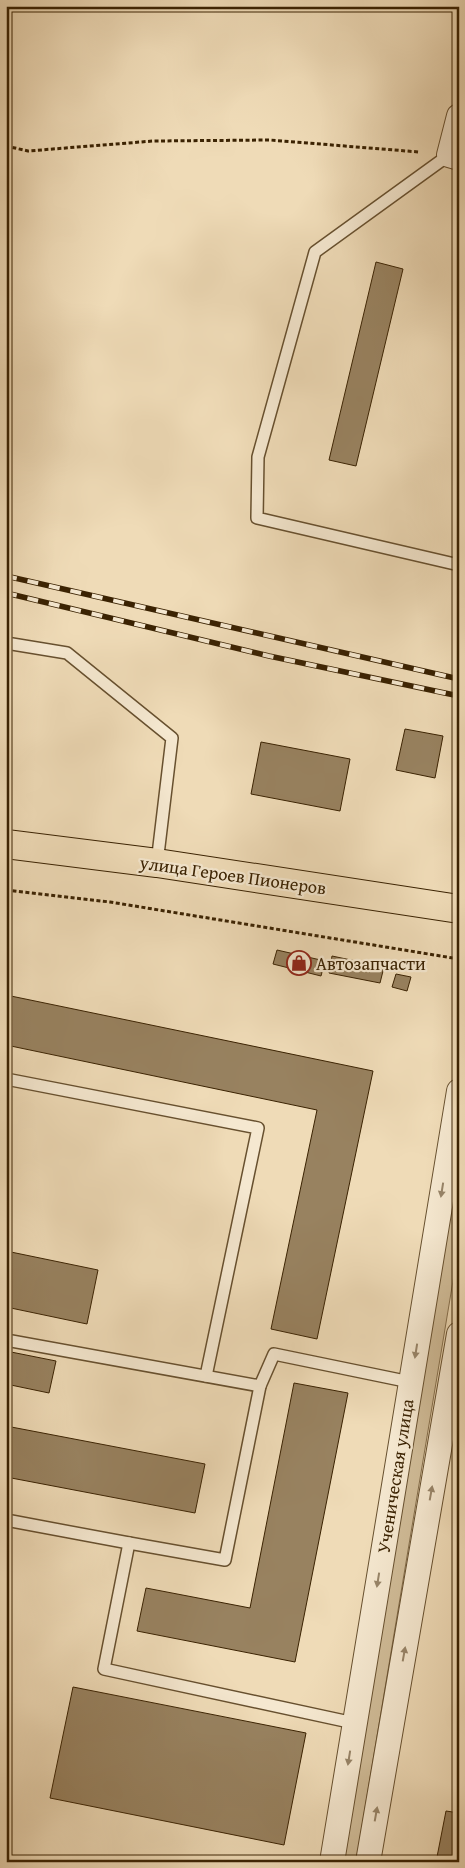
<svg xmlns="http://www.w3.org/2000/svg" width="465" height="1868" viewBox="0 0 465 1868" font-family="'Gentium Book Plus',serif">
	<rect width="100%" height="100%" fill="#efdbb7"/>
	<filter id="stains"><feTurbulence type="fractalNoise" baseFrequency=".004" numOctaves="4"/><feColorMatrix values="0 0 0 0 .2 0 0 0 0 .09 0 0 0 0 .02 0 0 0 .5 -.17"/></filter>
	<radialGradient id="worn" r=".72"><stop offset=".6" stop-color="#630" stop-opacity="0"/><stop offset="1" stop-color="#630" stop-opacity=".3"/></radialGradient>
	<!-- green -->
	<polygon fill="#d0bc98" stroke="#856f4d" points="459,1169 459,1245 356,1862 334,1862"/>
	<!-- building -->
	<g fill="#988260" stroke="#3a2202">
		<polygon points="376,262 403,269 356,466 329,460"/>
		<polygon points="405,729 443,736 435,778 396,770"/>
		<polygon points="261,742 350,759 340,811 251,794"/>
		<polygon points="277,950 325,961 321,976 273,964"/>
		<polygon points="332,956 384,967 380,983 329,973"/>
		<polygon points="396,974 411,977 407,991 392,987"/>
		<polygon points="6,995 373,1071 317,1339 271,1329 317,1110 6,1045"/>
		<polygon points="6,1251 98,1270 87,1324 6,1307"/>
		<polygon points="6,1351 56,1361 49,1393 6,1384"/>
		<polygon points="294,1383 348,1393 295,1662 137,1631 146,1588 250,1608"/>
		<polygon points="6,1426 205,1464 195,1513 6,1477"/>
		<polygon points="73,1687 306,1733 284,1845 50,1798"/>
		<polygon points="446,1811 459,1813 459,1862 436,1862"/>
	</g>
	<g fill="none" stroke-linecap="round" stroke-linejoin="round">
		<defs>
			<g id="service">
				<polyline points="449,155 315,252 258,457 257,518 459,565"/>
				<polyline points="6,643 67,653 172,738 157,863"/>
				<polyline points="6,1079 258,1128 206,1376"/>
				<polyline points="6,1340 260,1386 274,1354 410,1382"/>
				<polyline points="6,1520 129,1543 104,1669 354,1723"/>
				<polyline points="129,1543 225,1560 260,1386"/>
			</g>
			<g id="minor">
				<polyline points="459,116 449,155 459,158"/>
				<polyline points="332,1862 459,1091"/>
				<polyline points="368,1862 459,1334"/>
			</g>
			<polyline id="primary" points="6,844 157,863 459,909"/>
		</defs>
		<!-- service casing -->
		<use href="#service" stroke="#67502f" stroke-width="14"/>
		<!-- minor casing -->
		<use href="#minor" stroke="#67502f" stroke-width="26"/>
		<!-- primary casing -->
		<use href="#primary" stroke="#3a2202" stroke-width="30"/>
		<!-- path -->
		<g stroke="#3a2202" stroke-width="3" stroke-dasharray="4 2.5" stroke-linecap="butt">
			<polyline points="6,146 28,151 153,141 270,140 419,152"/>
			<polyline points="6,890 110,902 459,959"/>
		</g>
		<!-- service -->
		<use href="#service" stroke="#f5e8d0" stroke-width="11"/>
		<!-- minor -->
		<use href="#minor" stroke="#f5e8d0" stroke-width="24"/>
		<!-- primary -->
		<use href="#primary" stroke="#efdbb7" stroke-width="28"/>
		<defs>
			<g id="rail">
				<polyline points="6,576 459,679"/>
				<polyline points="6,593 269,656 459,696"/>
			</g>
		</defs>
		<!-- rail casing -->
		<use href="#rail" stroke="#3a2202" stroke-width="5.5"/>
		<!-- rail -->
		<use href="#rail" stroke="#f5e8d0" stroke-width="4" stroke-dasharray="11" stroke-linecap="butt"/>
	</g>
	<!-- one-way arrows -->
	<defs><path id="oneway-solid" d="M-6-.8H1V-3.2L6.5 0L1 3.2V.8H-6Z" transform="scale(1.25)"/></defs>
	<g fill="#988569">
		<use href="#oneway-solid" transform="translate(442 1190) rotate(99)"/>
		<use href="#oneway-solid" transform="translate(416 1351) rotate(99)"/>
		<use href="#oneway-solid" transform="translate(431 1493) rotate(-80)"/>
		<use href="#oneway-solid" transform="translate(378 1580) rotate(99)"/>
		<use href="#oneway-solid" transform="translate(404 1654) rotate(-80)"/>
		<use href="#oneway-solid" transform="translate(349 1758) rotate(99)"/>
		<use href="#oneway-solid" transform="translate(376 1814) rotate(-80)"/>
	</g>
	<!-- icons -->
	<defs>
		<symbol id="shop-ring" viewBox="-11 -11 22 22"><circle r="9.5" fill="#f5e8d0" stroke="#8f2418" stroke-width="1.5"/><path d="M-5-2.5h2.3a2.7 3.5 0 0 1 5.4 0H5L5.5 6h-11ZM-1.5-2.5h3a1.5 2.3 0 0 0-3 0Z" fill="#8f2418"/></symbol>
	</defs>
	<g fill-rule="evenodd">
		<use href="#shop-ring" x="285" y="949" width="28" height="28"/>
	</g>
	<g text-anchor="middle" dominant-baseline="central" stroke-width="4.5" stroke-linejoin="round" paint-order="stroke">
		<!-- street labels -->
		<g font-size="18" fill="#3a2202" stroke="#f5e8d0">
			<text transform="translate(233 875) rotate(8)">улица Героев Пионеров</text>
			<text transform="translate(395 1476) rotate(-81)">Ученическая улица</text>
		</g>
		<!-- poi labels -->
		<g font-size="18" fill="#3a2202" stroke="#f5e8d0" text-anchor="start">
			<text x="316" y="963">Автозапчасти</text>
		</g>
	</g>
	<!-- margin -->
	<rect width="465" height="1868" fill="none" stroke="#efdbb7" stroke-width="25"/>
	<rect x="8" y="8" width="450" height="1853" fill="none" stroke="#3a2202" stroke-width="2.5"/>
	<rect x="12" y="12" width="440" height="1843" fill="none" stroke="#3a2202"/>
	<rect width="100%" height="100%" filter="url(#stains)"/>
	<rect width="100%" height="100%" fill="url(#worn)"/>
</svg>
